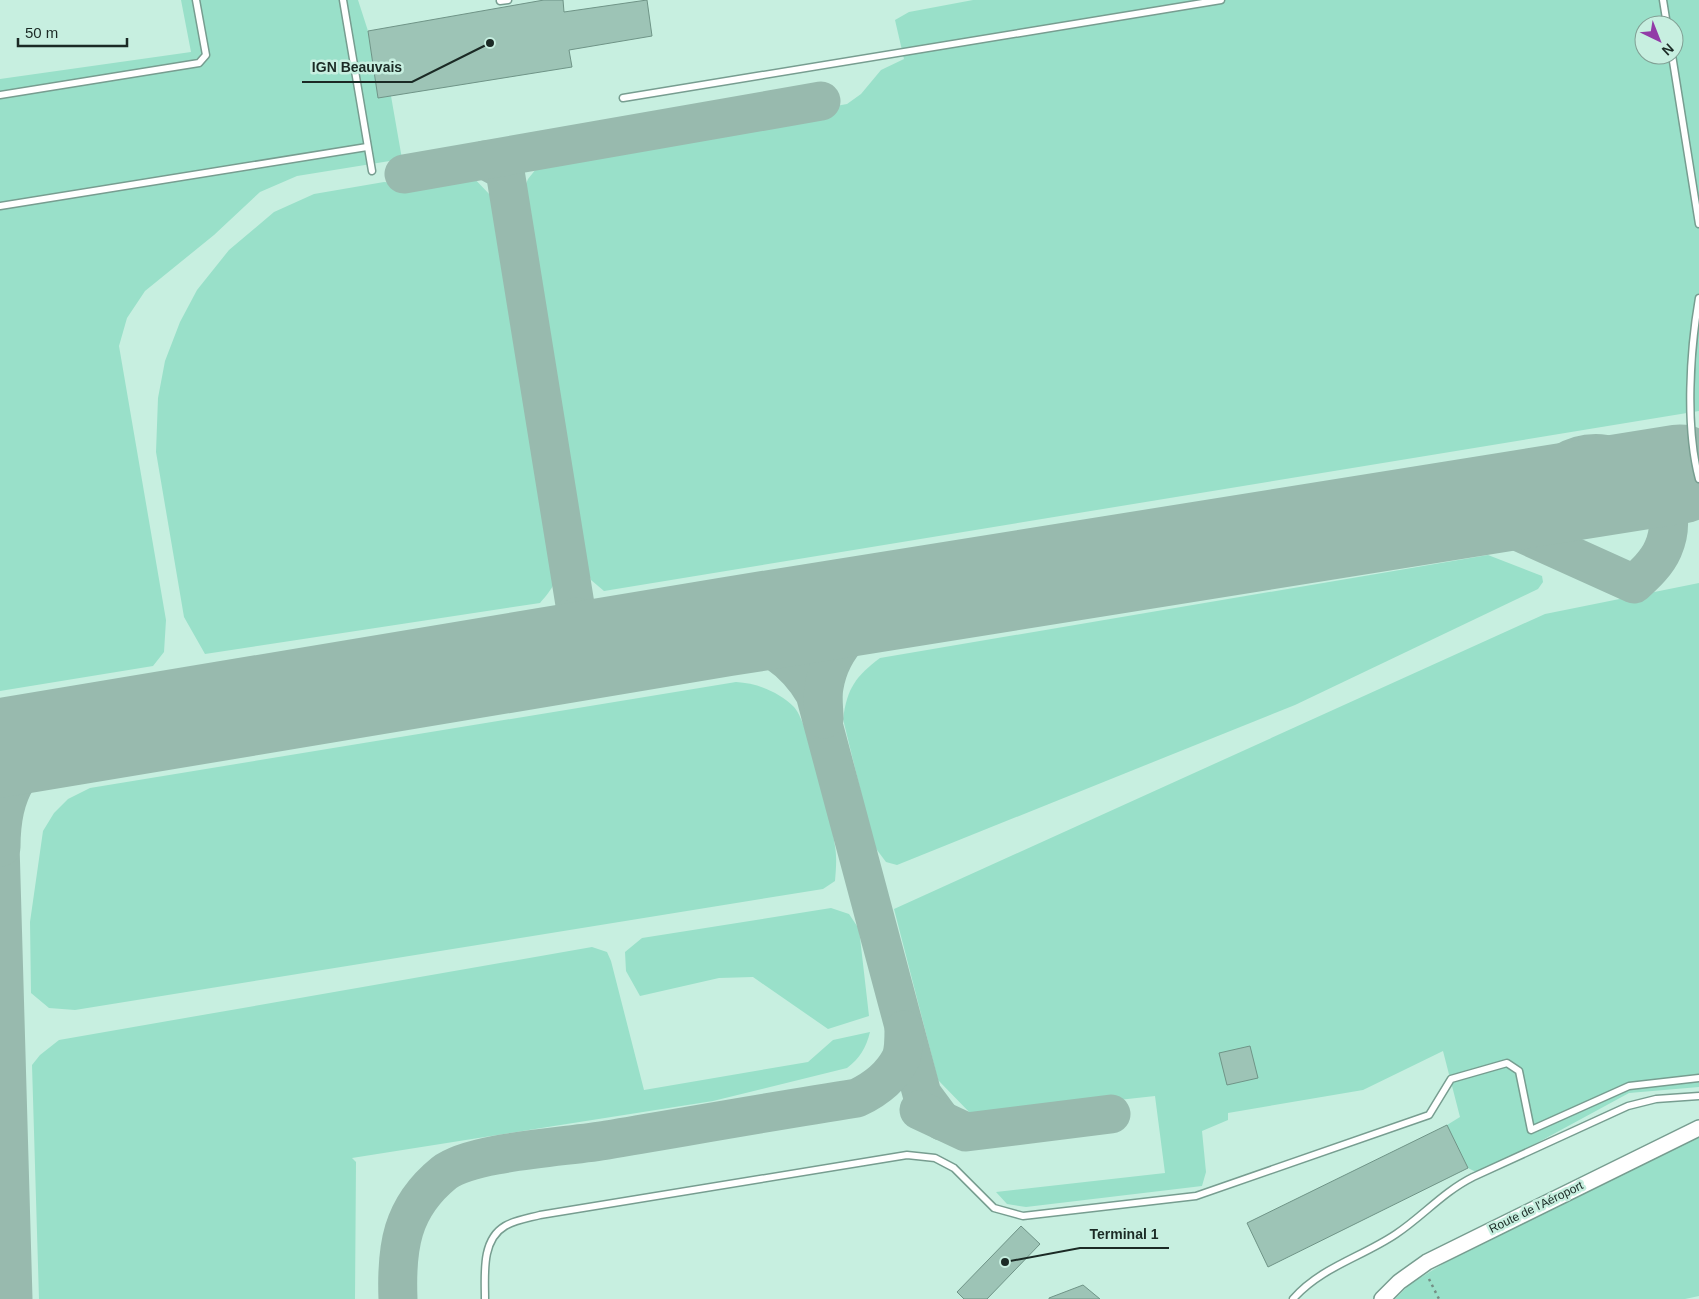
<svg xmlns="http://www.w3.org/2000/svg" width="1699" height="1299" viewBox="0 0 1699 1299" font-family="Arial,sans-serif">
	<rect width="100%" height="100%" fill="#c7efe0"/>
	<!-- green -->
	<g fill="#99e0c9" fill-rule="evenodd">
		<polygon points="181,0 358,0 368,31 378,98 391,96 402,159 297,176 260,192 214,235 145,291 127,318 119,346 166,620 164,652 153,666 0,691 0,79 191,52"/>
		<path d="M973,0H1699V411L604,591L591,580L581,556L526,231L522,194L528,179L540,164L623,145L847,104L861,94L881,70L904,59L895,20L909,12ZM1644,25H1674V55H1644Z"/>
		<path d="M471,175L491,196L502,229L556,546C557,575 561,580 540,603L205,654L184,617L156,452L158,398L165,361L180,322L197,290L229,250L274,212L314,194L384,182L406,184Z"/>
		<path d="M1488,555L1542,576L1543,582L1538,589L1295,705L897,865L886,862L874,846L843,719C847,688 856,676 880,658Z"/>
		<polygon points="1699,583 1699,1087 1629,1093 1480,1174 1468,1168 1447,1125 1460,1117 1443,1051 1363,1090 1228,1113 1228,1120 1202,1131 1206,1172 1202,1186 1026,1207 1007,1204 996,1192 1165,1173 1155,1096 973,1116 938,1080 894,909 1545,614"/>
		<path d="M736,682C757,683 779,692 794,707C808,721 832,823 835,846C837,858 836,869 835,881L823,889L75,1010L49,1008L31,993L30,922L43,831L54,813L68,799L90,788Z"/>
		<polygon points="831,908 849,914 859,929 869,1016 828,1029 753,977 719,978 640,996 626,971 625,952 642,938"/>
		<path d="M592,947L607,952L611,961L644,1090L808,1062L833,1040L870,1032C866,1048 860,1058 847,1068L713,1101L352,1158L356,1162L355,1299H39L32,1065L40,1055L59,1040Z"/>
		<polygon points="1699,1136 1699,1296 1685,1299 1395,1299 1410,1284 1451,1259"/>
	</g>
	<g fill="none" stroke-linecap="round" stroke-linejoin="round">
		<!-- taxiway -->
		<g stroke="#98baae" stroke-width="39">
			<path d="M485,160L505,171L577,617C576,634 566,643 554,655"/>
			<polyline points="404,174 821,101"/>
			<path d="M1468,509L1634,584C1645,574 1657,563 1663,549C1689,490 1617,430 1563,463C1549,471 1541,484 1533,497"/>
			<polyline points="577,617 589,635 608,647"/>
			<path d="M725,627C765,644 792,655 815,694L922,1094L942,1121"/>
			<path d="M824,719C824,709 822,697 824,687C831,643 863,619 899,599"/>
			<polyline points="0,844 13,1299"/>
			<path d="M1,847C1,790 20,759 73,736"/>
			<polyline points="919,1110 966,1132 1111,1114"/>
			<path d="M398,1299C396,1248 401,1208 444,1173C472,1151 568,1147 607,1140C690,1126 774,1111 857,1098C876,1089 892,1076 901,1058C904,1050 904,1038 904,1030"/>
		</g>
		<!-- runway -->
		<polyline stroke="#98baae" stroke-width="99" points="0,748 725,627 1680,474"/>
	</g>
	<!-- building -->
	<g fill="#9dc4b6" stroke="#6f9487">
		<polygon points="544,0 563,0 564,12 647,0 652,36 569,50 572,67 378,98 368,31"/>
		<polygon points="1250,1046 1258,1078 1227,1085 1219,1053"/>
		<polygon points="1447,1125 1468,1168 1268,1267 1247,1223"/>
		<polygon points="1021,1226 1040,1244 987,1299 964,1299 957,1292"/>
		<polygon points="1083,1285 1100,1299 1049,1299 1049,1298"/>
	</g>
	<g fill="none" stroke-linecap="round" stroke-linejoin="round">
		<defs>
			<g id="service">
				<polyline points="343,0 372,171"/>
				<polyline points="1663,0 1667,25"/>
				<polyline points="500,1 508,0"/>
				<polyline points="1672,55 1699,224"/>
				<polyline points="0,95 199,63 206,55 196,0"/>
				<polyline points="623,98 1221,0"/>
				<polyline points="0,206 367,147"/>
				<path d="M1699,298C1690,350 1685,427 1699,479"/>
				<path d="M485,1299C485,1275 481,1240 505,1226C515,1220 529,1218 540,1215L907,1155L935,1158L954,1168L994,1208L1023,1216L1196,1196L1429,1115L1451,1079L1507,1063L1519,1071L1531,1130L1629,1086L1699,1078"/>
				<path d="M1293,1299C1321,1267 1362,1257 1396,1234C1423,1216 1443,1192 1473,1177L1628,1106L1656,1099L1699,1096"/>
			</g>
			<polyline id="tertiary" points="1382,1299 1399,1282 1427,1262 1699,1128"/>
		</defs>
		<!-- service casing -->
		<use href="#service" stroke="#779d90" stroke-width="9"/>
		<!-- tertiary casing -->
		<use href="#tertiary" stroke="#779d90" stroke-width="18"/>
		<!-- path -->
		<polyline stroke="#738f85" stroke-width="2.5" stroke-dasharray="2.5 4" stroke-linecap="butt" points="1429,1279 1439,1299"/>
		<!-- service -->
		<use href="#service" stroke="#fff" stroke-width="6"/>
		<!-- tertiary -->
		<use href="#tertiary" stroke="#fff" stroke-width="15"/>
	</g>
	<g text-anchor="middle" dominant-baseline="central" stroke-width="5" stroke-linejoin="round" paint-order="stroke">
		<!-- street labels -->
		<g font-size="12" fill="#1b2a25" stroke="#c7efe0">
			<text transform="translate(1536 1207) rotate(-26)">Route de l'Aéroport</text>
		</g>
	</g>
	<!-- callouts -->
	<path fill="none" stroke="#1b2a25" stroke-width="2" d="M490 43L412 82H302M1005 1262L1080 1248H1169"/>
	<g fill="#1b2a25" stroke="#c7efe0" stroke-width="2">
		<circle cx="490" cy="43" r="5"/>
		<circle cx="1005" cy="1262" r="5"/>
	</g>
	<g font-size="14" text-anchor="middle" font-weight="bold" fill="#1b2a25" stroke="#c7efe0" stroke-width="5" stroke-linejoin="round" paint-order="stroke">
		<text x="357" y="72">IGN Beauvais</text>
		<text x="1124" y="1239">Terminal 1</text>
	</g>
	<!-- north arrow -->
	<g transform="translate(1659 40) rotate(137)"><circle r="24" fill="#c7efe0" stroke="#82a095"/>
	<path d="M0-4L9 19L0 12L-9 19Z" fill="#923ba7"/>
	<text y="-8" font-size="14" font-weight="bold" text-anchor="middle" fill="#1b2a25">N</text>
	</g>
	<!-- scale -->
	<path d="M18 38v8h109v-8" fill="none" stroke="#1b2a25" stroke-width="2.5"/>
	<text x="25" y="38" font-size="15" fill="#1b2a25" stroke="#c7efe0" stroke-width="4" paint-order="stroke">50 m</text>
</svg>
